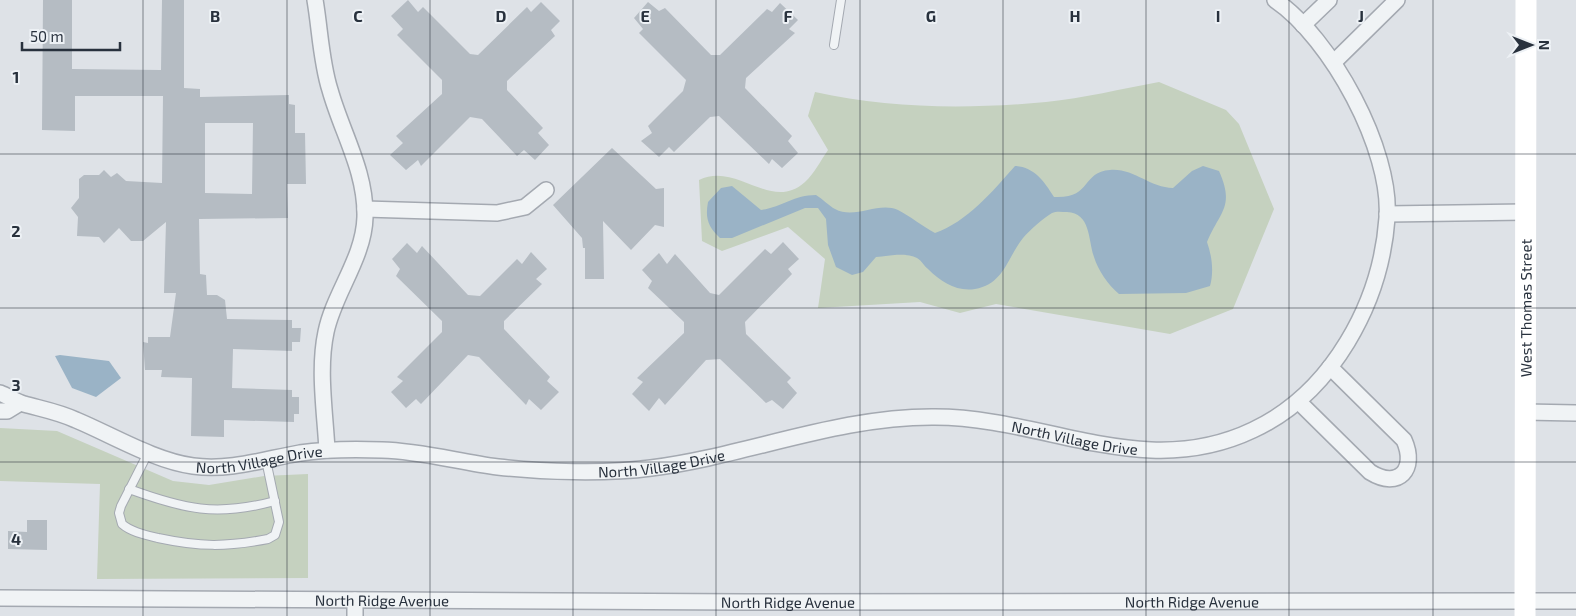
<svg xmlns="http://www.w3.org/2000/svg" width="1576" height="616" viewBox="0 0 1576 616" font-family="'Exo 2',sans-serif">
	<rect width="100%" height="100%" fill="#dee2e7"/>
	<!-- green -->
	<g fill="#c5d1bf">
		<path d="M1159,82L1226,110L1239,124L1274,209L1233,309L1170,334L996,304L960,313L920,302L818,308L825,259L788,227L722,251L702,241L699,180C737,161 771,213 805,182C814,174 821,160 828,150L808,116L815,92C889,109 971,109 1046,102C1084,98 1121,89 1159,82Z"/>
		<polygon points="0,428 57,431 173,481 209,485 264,476 308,474 308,578 97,579 100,484 0,481"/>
	</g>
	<!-- water -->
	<g fill="#9ab3c6">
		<path d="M1015,166C1034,167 1044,181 1054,197C1092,199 1081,172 1110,170C1134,168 1150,188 1173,188L1192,171L1203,166L1219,171C1235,207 1220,211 1207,242C1212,256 1214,272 1210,286L1186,293L1119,294C1108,285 1098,270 1094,257C1088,240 1091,213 1067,212C1062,212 1056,211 1052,213C1042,219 1031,229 1023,238C1007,258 1004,284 975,289C957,292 941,282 928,269C924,266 922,261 917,258C906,252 888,256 876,257L863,272L852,275L836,267L828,245L826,219L818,208H805L732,238H720C708,227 705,218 708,202L721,188L732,186L761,210C782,207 794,195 816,195C823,199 829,206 835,209C855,220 878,201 898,210C910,216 922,226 935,233C967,222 993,191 1015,166Z"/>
		<polygon points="60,355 109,361 121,378 96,397 72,388 55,356"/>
	</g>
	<!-- building -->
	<g fill="#b5bcc3" fill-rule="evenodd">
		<path d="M43,0H72V69L161,70L162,0H184V88L200,89V97L289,95V104L295,105V133H305L306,184H287L288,218L199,219L200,274L206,275L207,295H217L225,300L227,319L292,320V328H301L300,342H292V351L233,349L232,388L292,390V397H299V414H294V422L224,420V437L191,436L192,378L161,377L162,370H145L143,342L148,343V337H170L176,293H164L166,222L143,241H131L119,228L104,243L99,237L77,236L78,217L71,208L79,198V179L84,175H99L104,170L111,177L117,173L126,181L162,183L163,96H75V131L42,130ZM205,123H253L252,194L205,193Z"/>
		<polygon points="408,0 418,12 423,7 470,54 478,55 527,7 531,12 541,2 560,21 551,30 555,36 507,81 507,90 543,128 538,133 549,145 535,160 524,150 517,156 482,119 470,117 421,166 418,160 406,170 390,155 403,143 396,136 442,94 442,80 397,35 403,29 391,16"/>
		<polygon points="648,2 659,11 665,8 711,55 720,55 767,9 772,12 780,3 798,20 789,29 795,33 746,78 745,88 792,136 788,141 798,153 782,168 772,159 769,164 719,116 710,117 674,152 669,147 659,157 641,141 652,133 648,126 683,91 686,80 639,33 643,29 634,18"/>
		<polygon points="612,148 656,189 664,188 664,227 655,225 631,250 603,221 604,279 585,279 585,248 583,248 582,238 553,205"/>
		<polygon points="783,242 799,259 788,269 792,274 745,322 746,334 791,378 787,382 797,393 783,409 772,400 766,403 720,359 706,360 665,405 659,398 649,411 632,394 643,382 637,378 684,333 684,322 648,288 652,281 642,270 659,253 667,264 675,254 710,293 719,295 765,249 771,254"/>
		<polygon points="407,243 417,253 422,246 468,295 480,296 517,259 522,264 531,252 547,269 536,279 542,284 504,321 504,329 550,377 547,381 559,392 541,410 529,399 526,405 479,357 468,355 421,404 416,399 406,408 391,392 403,381 397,377 442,332 442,321 396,276 400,269 392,259"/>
		<polygon points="27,520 47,520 47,550 8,549 8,531 27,532"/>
	</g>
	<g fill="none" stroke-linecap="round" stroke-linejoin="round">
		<defs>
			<g id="lane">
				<polyline points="834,45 841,0"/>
				<path d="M149,451L121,506L119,513L122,524C131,532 146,535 158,538C200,547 226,547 268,539L275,535L279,522L266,460"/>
				<path d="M129,489C184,509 216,517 275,501"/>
			</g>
			<g id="street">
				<path d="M315,0C320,29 321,62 330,90C342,133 366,171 365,217C364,258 334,293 326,332C318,369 325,412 327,450"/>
				<polyline points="1303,25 1329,0"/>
				<polyline points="1334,62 1397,0"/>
				<polyline points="365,209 497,213 525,207 546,190"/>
				<polyline points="1387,214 1525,212"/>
				<path id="s1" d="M0,393C8,396 16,402 24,404C42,409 59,412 76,420C112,435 155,461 193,466C230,471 265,459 300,453C327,449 355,449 382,450C421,451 459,462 498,467C542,472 606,474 651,468C746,456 838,416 935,417C1045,417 1144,482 1253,430C1332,393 1381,303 1387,218C1392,150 1331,38 1275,0"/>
				<path d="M1299,402L1370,472C1399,490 1417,469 1404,440L1330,367"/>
				<polyline points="0,411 7,411 20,403"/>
				<polyline points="1525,412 1576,413"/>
				<path id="s2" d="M0,598L744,602L1576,601"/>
				<polyline points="355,616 355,600"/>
			</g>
		</defs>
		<!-- lane casing -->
		<use href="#lane" stroke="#a4a9b1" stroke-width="10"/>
		<!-- street casing -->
		<use href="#street" stroke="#a4a9b1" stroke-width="18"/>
		<!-- lane -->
		<use href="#lane" stroke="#f0f3f5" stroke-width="8"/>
		<!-- street -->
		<use href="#street" stroke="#f0f3f5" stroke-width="15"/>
		<!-- secondary -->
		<path stroke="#fff" stroke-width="21" id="s3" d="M1525,616L1526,0"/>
	</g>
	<!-- grid -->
	<path fill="none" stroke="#28313d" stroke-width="1" stroke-opacity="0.55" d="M143,0V616M287,0V616M430,0V616M573,0V616M716,0V616M860,0V616M1003,0V616M1146,0V616M1289,0V616M1433,0V616M0,154H1576M0,308H1576M0,462H1576"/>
	<g text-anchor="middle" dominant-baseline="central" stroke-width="4" stroke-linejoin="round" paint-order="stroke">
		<!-- street labels -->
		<g font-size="15" fill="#28313d" stroke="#edf1f5">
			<text stroke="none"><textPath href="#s3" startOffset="308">West Thomas Street</textPath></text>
			<text stroke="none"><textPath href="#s1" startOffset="1099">North Village Drive</textPath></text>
			<text stroke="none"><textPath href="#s1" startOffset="274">North Village Drive</textPath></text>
			<text stroke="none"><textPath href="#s1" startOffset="679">North Village Drive</textPath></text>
			<text stroke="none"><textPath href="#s2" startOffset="382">North Ridge Avenue</textPath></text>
			<text stroke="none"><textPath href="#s2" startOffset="788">North Ridge Avenue</textPath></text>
			<text stroke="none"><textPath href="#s2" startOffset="1192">North Ridge Avenue</textPath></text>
		</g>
	</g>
	<g font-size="16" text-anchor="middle" font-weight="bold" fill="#28313d" stroke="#edf1f5" stroke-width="4" stroke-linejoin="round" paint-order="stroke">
		<text x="215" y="22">B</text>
		<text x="358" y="22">C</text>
		<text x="501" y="22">D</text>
		<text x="645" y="22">E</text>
		<text x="788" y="22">F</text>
		<text x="931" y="22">G</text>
		<text x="1075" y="22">H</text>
		<text x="1218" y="22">I</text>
		<text x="1361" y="22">J</text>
		<text x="16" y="83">1</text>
		<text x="16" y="237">2</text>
		<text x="16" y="391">3</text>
		<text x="16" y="545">4</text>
	</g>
	<!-- north arrow -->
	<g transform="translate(1531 45) rotate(90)" stroke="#edf1f5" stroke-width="4" paint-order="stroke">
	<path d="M0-4L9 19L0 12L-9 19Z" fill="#28313d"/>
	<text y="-8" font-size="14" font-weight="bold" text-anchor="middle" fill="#28313d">N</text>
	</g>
	<!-- scale -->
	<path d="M22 42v8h98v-8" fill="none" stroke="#28313d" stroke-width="2.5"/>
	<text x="30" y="42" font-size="15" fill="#28313d" stroke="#edf1f5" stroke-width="4" paint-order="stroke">50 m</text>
</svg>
